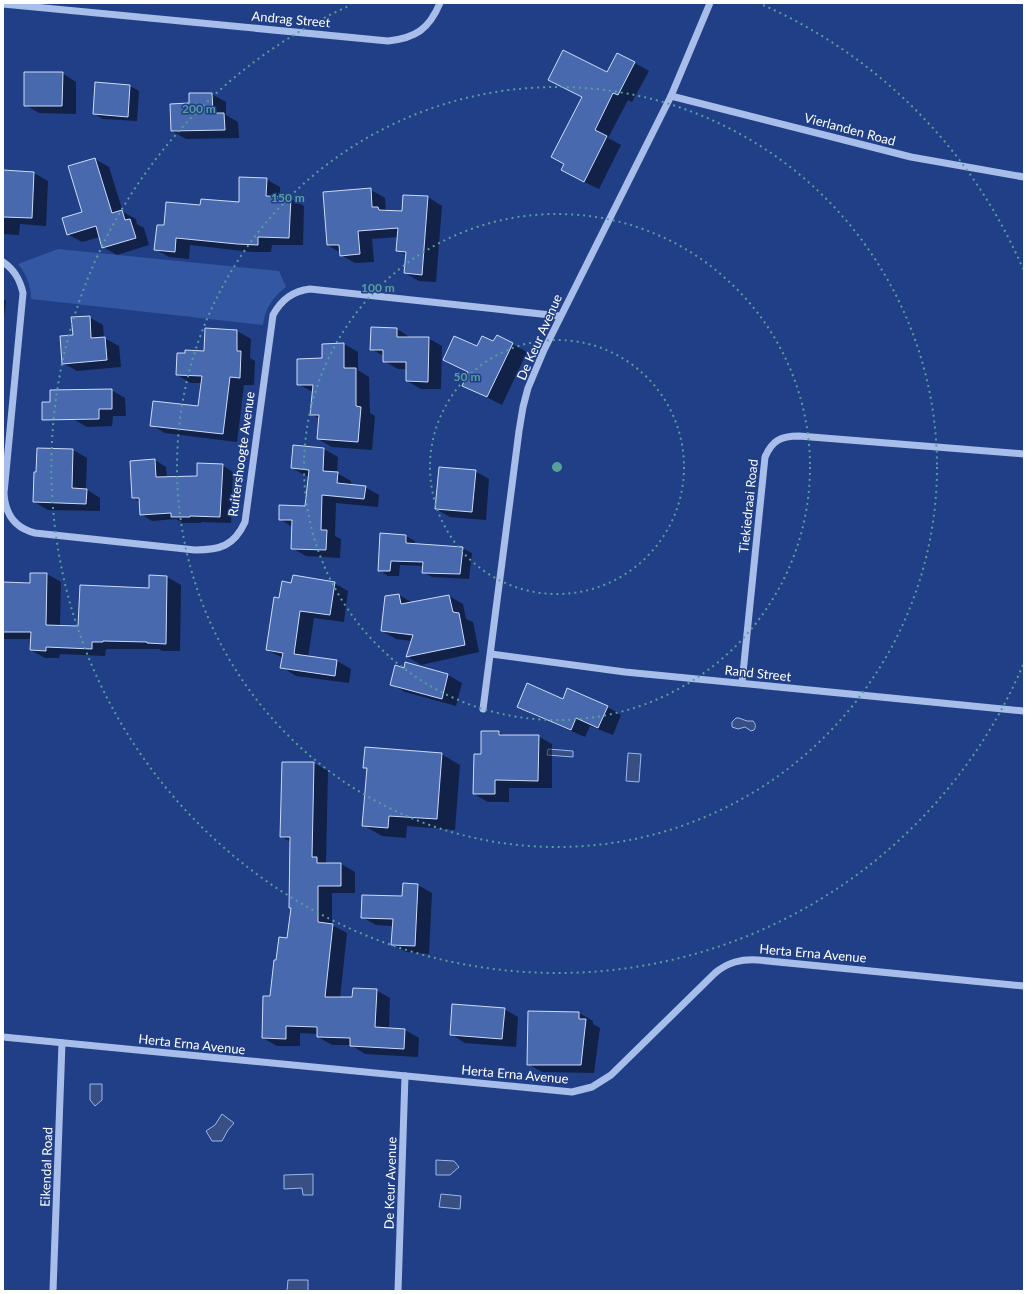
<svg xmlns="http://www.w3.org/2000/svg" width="1027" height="1294" viewBox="0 0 1027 1294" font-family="Lato,sans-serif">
	<rect width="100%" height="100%" fill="#203f86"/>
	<!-- green -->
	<path fill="#3357a3" d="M58,249L279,271L286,287C273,297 265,308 263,325L31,299C31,285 27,275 18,264Z"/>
	<!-- water -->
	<g fill="#384f84" stroke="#9cb7eb">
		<path d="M736,718H739L747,721H753C756,724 756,727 754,730L751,731L745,727L738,729L732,727V722Z"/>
		<polygon points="548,749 573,751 573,757 547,755"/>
		<polygon points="628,753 641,754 639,782 626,781"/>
		<polygon points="90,1084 102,1084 102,1100 95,1106 90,1100"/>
		<polygon points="222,1114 234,1123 228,1130 222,1141 212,1141 206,1131 215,1125"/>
		<polygon points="436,1160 454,1161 459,1167 450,1175 436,1175"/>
		<polygon points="313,1174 313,1195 303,1195 302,1188 284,1189 284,1175"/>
		<polygon points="441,1194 461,1196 460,1209 439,1207"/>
		<polygon points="288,1280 308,1280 308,1291 287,1291"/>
	</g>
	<!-- shadow -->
	<g fill="#0007">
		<polygon points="635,63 649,71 632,102 628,100 608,138 621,145 599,189 576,178 608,74"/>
		<polygon points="62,73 76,82 76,114 39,113 25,105"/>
		<polygon points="96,84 130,86 139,91 137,121 103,119 94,114"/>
		<polygon points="190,94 212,94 226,102 226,115 238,122 239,138 186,139 172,131 190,104"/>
		<polygon points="95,159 109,167 123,212 136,219 137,224 144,228 149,245 117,255 103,247 100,237 82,242 67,234 83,213"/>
		<polygon points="3,171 34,173 48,181 46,226 20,224 19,235 3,234"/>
		<polygon points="266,179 280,187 280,198 290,198 304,206 303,245 272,245 271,252 252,252 190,245 189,259 169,257 155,249 164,227 201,207 240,204"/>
		<polygon points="371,190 385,198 386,211 403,212 404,196 428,197 442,206 436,282 419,281 405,273 406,255 397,250 398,237 372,239 374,262 355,263 341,255 340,252 327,245"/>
		<polygon points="3,299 6,301 3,326"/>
		<polygon points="89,317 103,325 104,338 119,346 121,367 77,371 63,363 74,336"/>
		<polygon points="205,329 237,331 251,339 250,358 255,361 254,385 244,385 237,442 165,433 151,425 199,407 202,383 191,383 177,375 186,354 205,352"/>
		<polygon points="397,329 411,338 428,338 442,346 441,389 421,389 407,381 407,369 398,369 384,361 384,356 371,349"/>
		<polygon points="497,336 527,352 502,405 463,385 469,373 444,360 494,342"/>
		<polygon points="344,344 358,352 358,370 369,377 370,413 375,416 372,450 332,447 318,439 320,419 311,414 313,392 298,384 323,359"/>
		<polygon points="111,390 125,398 126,416 113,416 112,426 87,427 73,419"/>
		<polygon points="294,446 324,449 338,457 337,473 351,481 351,485 365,487 379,495 378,507 336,503 335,536 341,539 340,558 306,556 292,548 292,527 280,519 306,507 309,476 306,476 292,468"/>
		<polygon points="73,450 87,458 86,489 100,498 100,511 48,510 34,502 37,473"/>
		<polygon points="155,460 166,467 167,478 198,477 222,465 233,472 231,523 201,522 201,523 183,523 176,519 152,521 141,514 140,502 133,498"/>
		<polygon points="475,471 489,479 486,520 450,517 436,509"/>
		<polygon points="406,536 415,541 415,544 462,548 472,553 469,579 432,577 423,572 423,566 400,565 399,576 388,576 379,570"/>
		<polygon points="47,574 61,582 60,626 79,627 150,589 150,576 167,577 181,585 180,651 162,651 159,649 106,649 105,656 60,654 59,658 45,658 31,650 32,639 3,639 3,583 31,584"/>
		<polygon points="334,583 348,591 344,622 314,618 308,657 337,661 351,669 349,683 296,676 282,667 283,658 267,650 280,599 292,584"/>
		<polygon points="399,595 413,603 449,596 463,604 466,619 473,622 479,652 421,665 408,657 412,641 396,639 382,631 386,597"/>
		<polygon points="406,663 448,675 462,683 456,706 405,692 391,684 404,669"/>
		<polygon points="563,700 608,707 621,715 613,735 590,726 585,737 532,714 518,706"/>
		<polygon points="499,732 505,736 538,736 552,744 552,788 509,788 509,802 488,802 474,794 482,755"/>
		<polygon points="441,754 460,765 455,830 407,826 406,838 382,836 363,825 368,769 364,767"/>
		<polygon points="314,763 328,771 326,863 341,864 355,872 355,893 332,893 332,925 347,933 340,998 353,998 376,990 390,998 389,1029 405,1030 419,1038 418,1057 365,1054 351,1045 332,1045 318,1037 318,1034 300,1033 300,1046 277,1046 263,1038 277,962 288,940 292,909 290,908 291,842 281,837"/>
		<polygon points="418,885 432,893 429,954 406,952 392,944 393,926 376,925 362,917 403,897"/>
		<polygon points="504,1009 518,1017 516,1047 465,1043 451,1034"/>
		<polygon points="579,1013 593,1021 593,1024 600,1028 594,1073 542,1072 528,1064"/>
	</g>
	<!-- building -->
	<g fill="#4869ae" stroke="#cddbf7">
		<polygon points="563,50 607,72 617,53 635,62 618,95 613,93 595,130 607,136 584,182 561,170 564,164 551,157 582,97 548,80"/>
		<polygon points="24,72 63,72 62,106 24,106"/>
		<polygon points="95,82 130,85 128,117 93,114"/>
		<polygon points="189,93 212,93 213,113 224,113 225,130 171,131 170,104 189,103"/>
		<polygon points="95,158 112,213 122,210 125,220 130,219 136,238 102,248 96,226 67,235 62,218 82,212 68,166"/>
		<polygon points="3,170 34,172 32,218 3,217"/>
		<polygon points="239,177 267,178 266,196 291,197 289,238 258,237 258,245 237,244 176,238 175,252 154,250 157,225 164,225 166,202 200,205 201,199 239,202"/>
		<polygon points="371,188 372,207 378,207 379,210 402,211 403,195 428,196 422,275 404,273 406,252 396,251 398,228 358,231 360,254 340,256 339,245 327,245 323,192"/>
		<polygon points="90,316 91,338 105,337 107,360 62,364 60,336 73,335 71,317"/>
		<polygon points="371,327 397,328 397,337 429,337 428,382 406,381 406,362 383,362 383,350 370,350"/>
		<polygon points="205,328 237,330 237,351 241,351 240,378 230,377 223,434 150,426 153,401 198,406 202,376 176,375 177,353 185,353 185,350 204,351"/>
		<polygon points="497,335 513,343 487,397 462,386 468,372 443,360 454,336 477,346 482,336 493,341"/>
		<polygon points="344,343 344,368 356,368 356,406 361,407 358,442 317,439 319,415 310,415 313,385 297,385 297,359 322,358 322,344"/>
		<polygon points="112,389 112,409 99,409 99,419 42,420 42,402 50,402 50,390"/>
		<polygon points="293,445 324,448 323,471 338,472 337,483 366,486 364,499 322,495 321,530 327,530 326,550 291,549 292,520 279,520 279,505 305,506 309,470 291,468"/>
		<polygon points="37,448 73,449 72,488 87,489 86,504 33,502 34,472 36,472"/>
		<polygon points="155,459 156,477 197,476 197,463 223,464 220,517 190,516 190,517 171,517 171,513 140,515 139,498 132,498 130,461"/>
		<polygon points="439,467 476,470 472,512 435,509"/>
		<polygon points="380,533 406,535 406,543 463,547 460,574 422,573 423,562 391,561 390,571 378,571"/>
		<polygon points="30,573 47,573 46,625 78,626 80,585 149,588 149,575 167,576 166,644 147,643 147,642 103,641 103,642 92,642 92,649 46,647 46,651 30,650 31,632 3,632 3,582 30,583"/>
		<polygon points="293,575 335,582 330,615 300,611 294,654 337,660 335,676 280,668 283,653 266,650 274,597 279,598 282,581 291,583"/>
		<polygon points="399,594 401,604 449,595 453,612 459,613 465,645 406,657 413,635 381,631 385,596"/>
		<polygon points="405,662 448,674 442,699 390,685 395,665 404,668"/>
		<polygon points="527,683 563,699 567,688 608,706 598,728 576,718 571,730 517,707"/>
		<polygon points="481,731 499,731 499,735 539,735 538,781 495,780 495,794 473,794 474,754 481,754"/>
		<polygon points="365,747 442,753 437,819 389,816 388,828 362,826 367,768 363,768"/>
		<polygon points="282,762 314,762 312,857 317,857 317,863 341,863 341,886 318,886 318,922 333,924 325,997 352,997 353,988 377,989 375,1027 405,1029 404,1049 350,1046 350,1038 317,1037 317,1027 286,1026 286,1039 262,1038 263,996 270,996 274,960 276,960 279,937 287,938 291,908 289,908 290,837 280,837"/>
		<polygon points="403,883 418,884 415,946 391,945 393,919 361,918 362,895 402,896"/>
		<polygon points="452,1004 505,1008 502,1039 450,1035"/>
		<polygon points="528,1011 579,1012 579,1019 586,1019 581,1065 527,1065"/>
	</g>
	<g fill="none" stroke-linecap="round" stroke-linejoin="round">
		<!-- minor -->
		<g stroke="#a8beea" stroke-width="7">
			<path d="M3,4L388,41C416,38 429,29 440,3"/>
			<polyline points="671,96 911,157 1024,177"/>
			<path d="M3,262C15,270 20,280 23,293L4,493C5,514 15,528 35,533L195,550C220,550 234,546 245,522L273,315C281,300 292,291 310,289L560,316"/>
			<polyline points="491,654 625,672 1024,711"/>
			<path d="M742,683L765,457C772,441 780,436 799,436L1024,454"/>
			<polyline points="483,709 519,431 523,407 528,388 544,350 671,96 710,3"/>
			<path d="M3,1037L572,1092L592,1087L611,1075L715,973C728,962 741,959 758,960L1024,986"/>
			<polyline points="53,1291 62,1043"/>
			<polyline points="398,1291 405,1076"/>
		</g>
	</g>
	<!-- distance rings -->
	<g fill="none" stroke="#579f9a" stroke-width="2" stroke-dasharray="2 4">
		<circle cx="557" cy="467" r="127"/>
		<circle cx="557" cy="467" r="253"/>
		<circle cx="557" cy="467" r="380"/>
		<path d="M1023 665A506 506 0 1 1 351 5M763 5A506 506 0 0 1 1023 269"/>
	</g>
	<g text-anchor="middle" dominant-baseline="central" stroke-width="3" stroke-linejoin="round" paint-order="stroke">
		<!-- street labels -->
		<g font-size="13" fill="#fff" stroke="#203f86">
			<text transform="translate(291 19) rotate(5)">Andrag Street</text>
			<text transform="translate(850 129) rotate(15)">Vierlanden Road</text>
			<text transform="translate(539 337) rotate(-66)">De Keur Avenue</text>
			<text transform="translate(241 454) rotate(-82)">Ruitershoogte Avenue</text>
			<text transform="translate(748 506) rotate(-84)">Tiekiedraai Road</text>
			<text transform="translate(758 673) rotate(6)">Rand Street</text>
			<text transform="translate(813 953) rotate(5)">Herta Erna Avenue</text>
			<text transform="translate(192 1044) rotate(6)">Herta Erna Avenue</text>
			<text transform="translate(515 1074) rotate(5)">Herta Erna Avenue</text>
			<text transform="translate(46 1167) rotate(-88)">Eikendal Road</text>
			<text transform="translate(390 1183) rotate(-88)">De Keur Avenue</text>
		</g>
	</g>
	<circle cx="557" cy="467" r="6" fill="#579f9a" stroke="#203f86" stroke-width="2"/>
	<g font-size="12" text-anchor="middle" font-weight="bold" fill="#579f9a" stroke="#203f86" stroke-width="3" stroke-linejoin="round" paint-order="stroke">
		<text x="199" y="113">200 m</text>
		<text x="288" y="202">150 m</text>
		<text x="378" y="292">100 m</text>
		<text x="467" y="381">50 m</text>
	</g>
	<!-- border -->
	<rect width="1027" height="1294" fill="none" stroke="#ffffff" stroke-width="8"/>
</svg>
